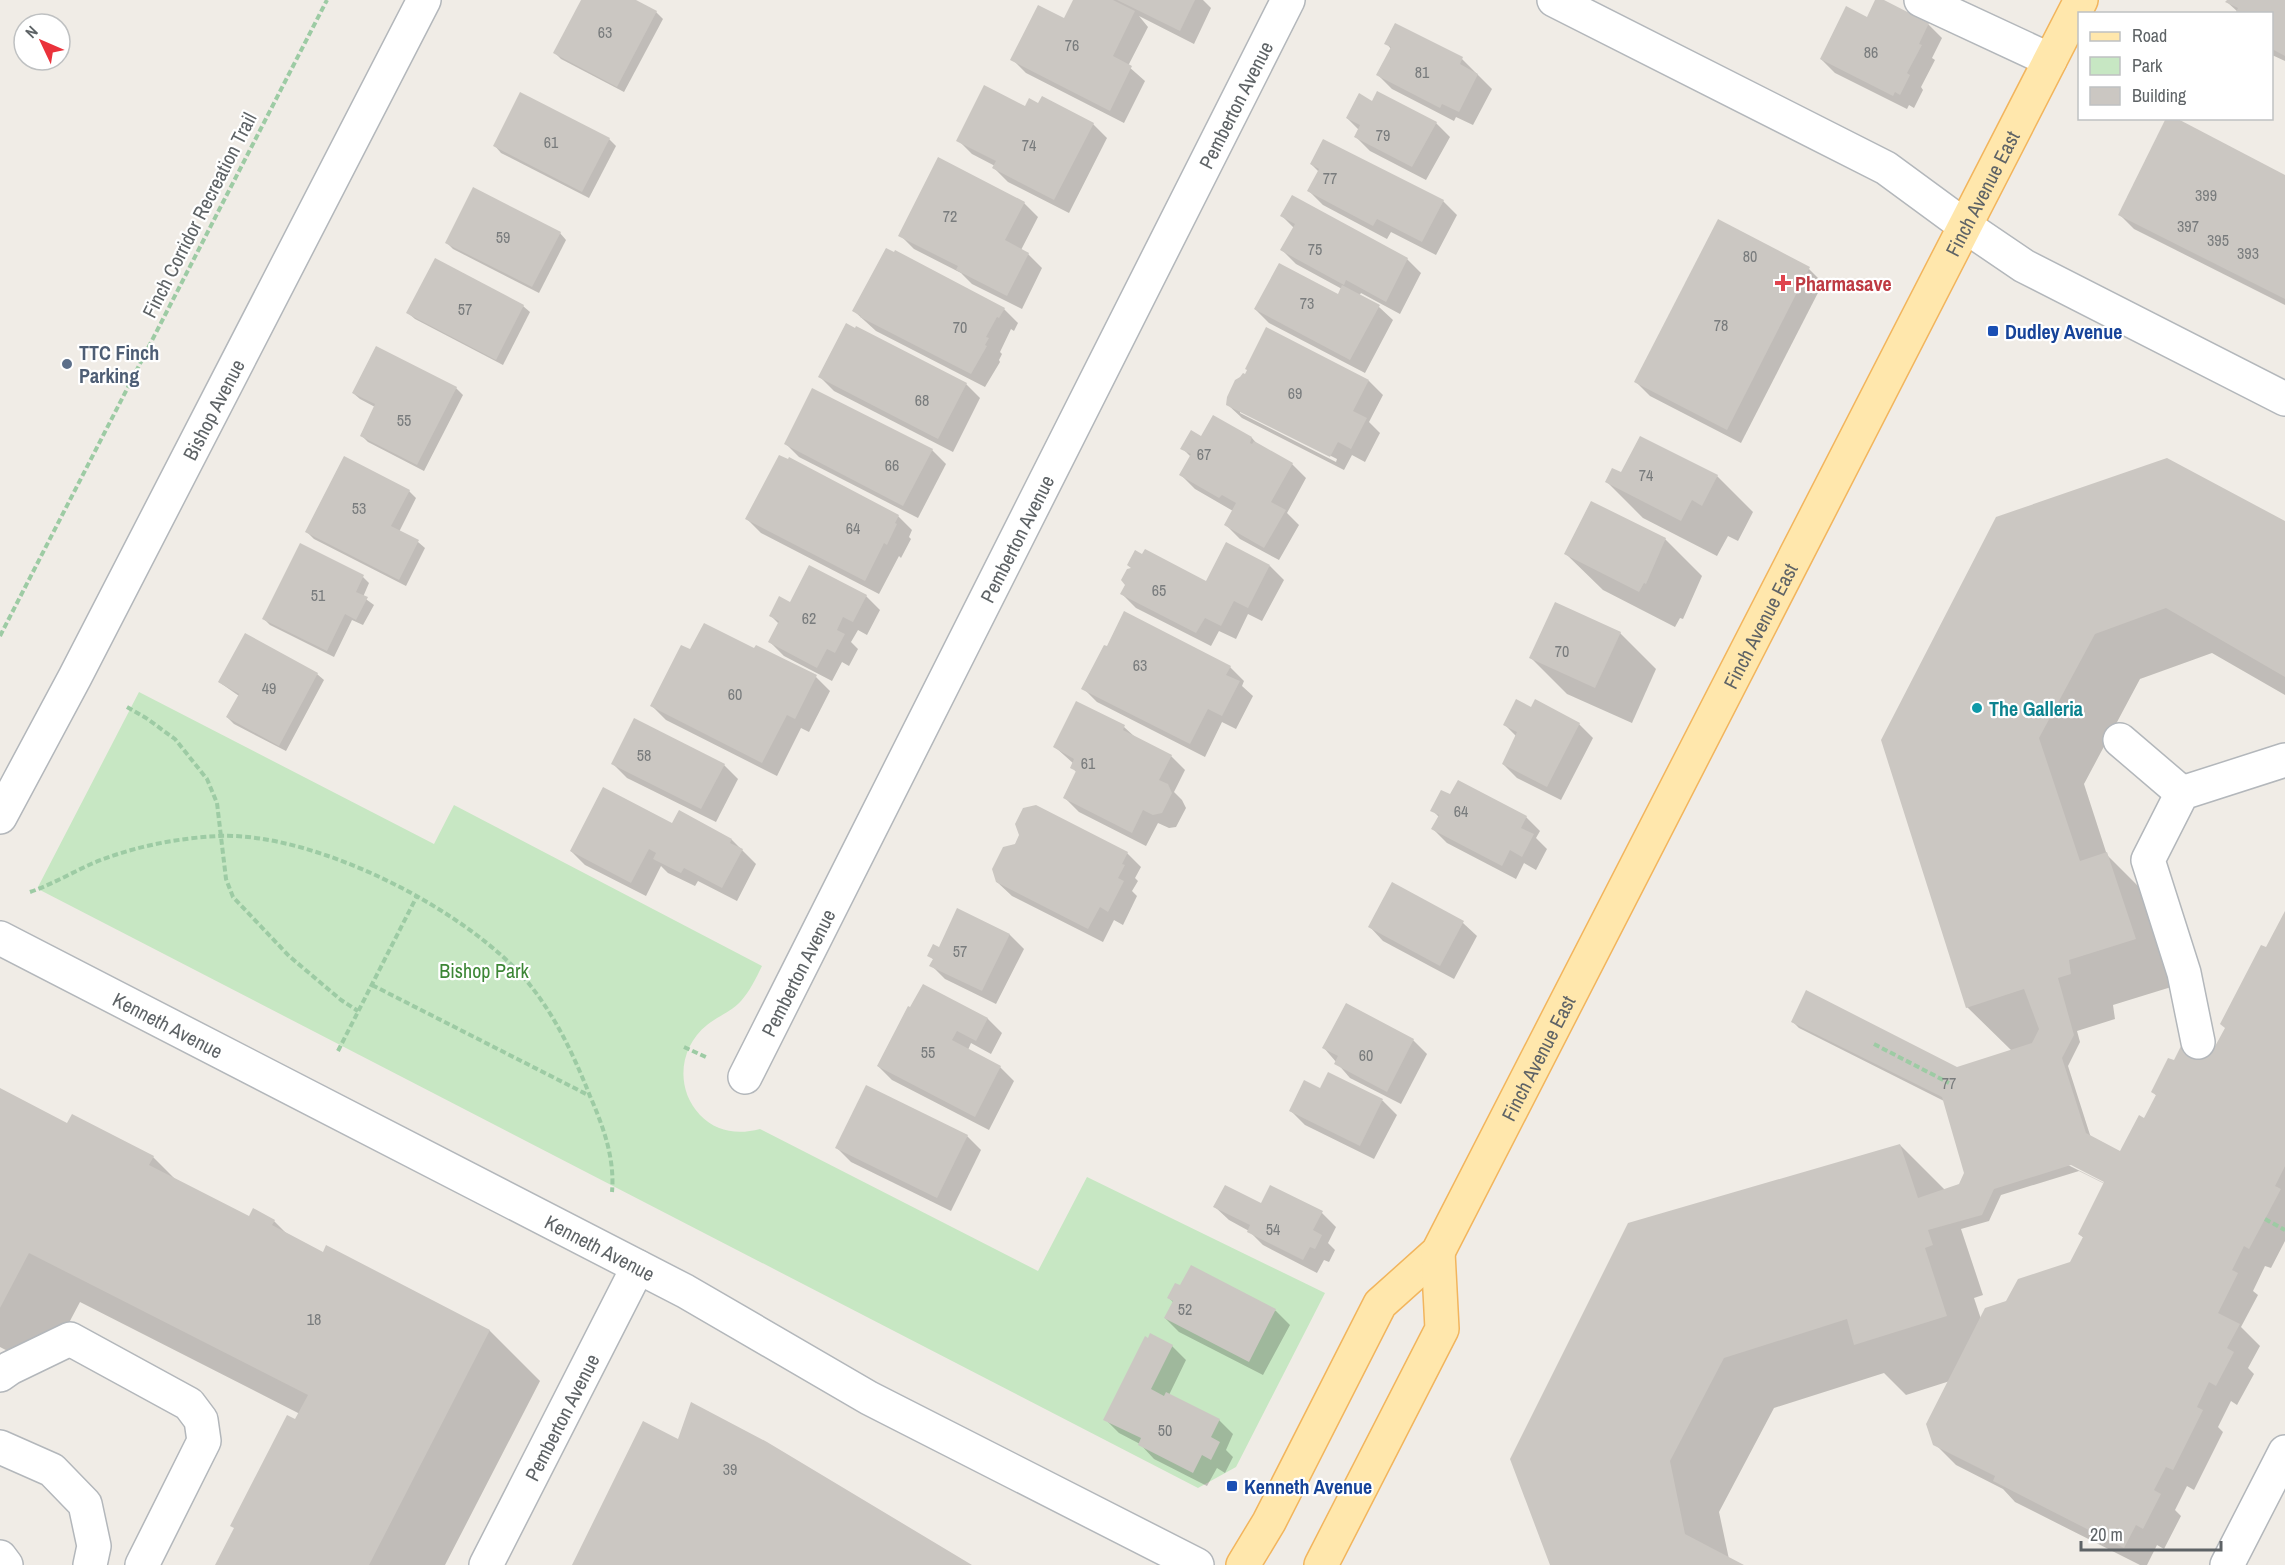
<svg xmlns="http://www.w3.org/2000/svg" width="2285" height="1565" viewBox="0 0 2285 1565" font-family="'Archivo Narrow',sans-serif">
	<rect width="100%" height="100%" fill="#f0ece6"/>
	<!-- green -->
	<path fill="#c7e7c3" d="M139,692L434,844L454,805L762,966C756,978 750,991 741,1001C731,1012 718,1016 707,1025C679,1047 675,1089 700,1115C716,1132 738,1135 760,1129L1038,1271L1087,1177L1325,1293L1236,1467L1198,1488L40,890L38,887Z"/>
	<!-- shadow -->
	<g fill="#0003" fill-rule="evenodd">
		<polygon points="582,0 632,0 656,12 663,19 624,92 561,59 555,53"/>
		<polygon points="1074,0 1203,0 1211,8 1194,44 1139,16 1148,27 1128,66 1145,81 1124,123 1026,73 1012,59 1064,20"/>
		<polygon points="1877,0 1928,24 1942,38 1932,58 1935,60 1921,87 1923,90 1914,108 1909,105 1907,109 1835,73 1821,59 1868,19"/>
		<polygon points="2228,0 2285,0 2285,61 2272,55 2272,14 2238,12 2227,2"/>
		<polygon points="1386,43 1462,59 1492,89 1473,125 1456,117 1454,121 1392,89 1378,75 1391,49"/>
		<polygon points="1373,103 1436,123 1450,137 1426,180 1370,151 1356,137 1359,130 1347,118"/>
		<polygon points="1025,108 1093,124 1107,138 1069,213 1008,182 994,168 995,166 972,154 958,140"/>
		<polygon points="609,139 616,146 589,198 501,153 495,146"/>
		<polygon points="1311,164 1443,201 1457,215 1436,255 1391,232 1387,239 1323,205 1309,191 1319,172"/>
		<polygon points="2285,176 2285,305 2134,229 2120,215"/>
		<polygon points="1024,203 1038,217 1021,250 1028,254 1042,268 1022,309 972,284 961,273 914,249 900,235"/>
		<polygon points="1282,216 1407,259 1421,273 1400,314 1361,293 1359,296 1379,307 1393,320 1365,373 1269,323 1255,309 1338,296 1342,289 1296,264 1282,250 1294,228"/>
		<polygon points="1718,221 1809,269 1823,283 1741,443 1650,396 1636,382"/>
		<polygon points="560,233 566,240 539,293 453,249 447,243"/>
		<polygon points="523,306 530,312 503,365 415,319 408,313"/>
		<polygon points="1004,309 1018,323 1014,331 1011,329 1000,352 1002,354 999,360 1000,362 985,387 876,331 854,311"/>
		<polygon points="820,377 966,384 980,398 953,452 834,391"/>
		<path d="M1369,381L1383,395L1369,422L1380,433L1365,462L1352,455L1344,470L1242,418L1227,404ZM1240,410L1337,459L1336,462L1240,413Z"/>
		<polygon points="456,388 463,395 424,471 368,442 361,435 375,407 360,399 353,393"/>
		<polygon points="1202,438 1252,438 1258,445 1292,464 1306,478 1287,513 1299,525 1279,560 1240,539 1226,525 1233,511 1195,489 1181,475 1191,457 1182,448"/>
		<polygon points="785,443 932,450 946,464 918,518 799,457"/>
		<polygon points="1622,474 1717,476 1753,512 1738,541 1728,536 1717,556 1643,518 1607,482"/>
		<polygon points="409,491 416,498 399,532 418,542 425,548 406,586 314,539 307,532"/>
		<polygon points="898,516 912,530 909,537 911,539 901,558 899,556 879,594 761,533 747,519"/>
		<path d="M2285,523V695L2212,653L2140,679L2084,784L2107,855L2151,899L2181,984L2113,1005L2115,1019L2077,1031L2080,1042L2068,1066L2091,1138L2121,1153L2144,1120L2157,1096L2152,1091L2175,1062L2214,1052L2285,914V1241L2271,1268L2265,1266L2253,1291L2258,1295L2241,1327L2260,1346L2248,1368L2254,1374L2237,1405L2231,1401L2218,1427L2223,1432L2194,1490L2187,1486L2175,1510L2181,1516L2164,1549L2157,1545L2147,1565H2140L2015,1502L2003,1489L1956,1465L1935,1444L1950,1381L1906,1395L1884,1373L1774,1408L1719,1512L1729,1559L1741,1565H1551L1900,1145L1945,1190L1960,1185L1966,1174L1944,1101L1799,1028L1793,1022L1957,1069L2012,1051L1967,1007L1883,740ZM2065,1160L2106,1181V1184L2064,1163ZM2079,1171L2105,1184L2079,1234L2084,1238L2071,1264L1981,1319L1974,1298L1983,1295L1961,1229L1989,1221L2001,1195Z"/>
		<polygon points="1665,539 1702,576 1683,619 1680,618 1675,627 1603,590 1566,554"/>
		<polygon points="1143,556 1207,583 1270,566 1284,580 1262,621 1248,614 1236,639 1219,631 1211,646 1136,608 1122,594 1132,569"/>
		<polygon points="363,577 369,583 363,597 374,605 363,625 352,620 334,657 270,625 263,618"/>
		<polygon points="866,596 880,610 867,635 858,630 851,642 858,649 849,666 842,662 832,681 784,656 770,642 779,624 771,616 791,604"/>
		<polygon points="1620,633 1656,669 1632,723 1567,694 1531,658"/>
		<polygon points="1108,648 1230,667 1244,681 1242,686 1253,696 1236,729 1222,722 1205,757 1097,702 1083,688"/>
		<polygon points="755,650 816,677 830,691 809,732 801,728 777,776 666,720 652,706 691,651"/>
		<polygon points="317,674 324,680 286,751 234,724 227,717 239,696 219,682"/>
		<polygon points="1532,709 1579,724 1593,738 1561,800 1517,778 1503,764 1517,737 1505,725"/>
		<polygon points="1124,727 1135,737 1171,756 1185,770 1174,792 1182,800 1186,808 1176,827 1169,828 1158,823 1146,846 1079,812 1065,798 1077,773 1072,767 1074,764 1055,747"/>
		<polygon points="613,764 724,765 738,779 716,822 627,778"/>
		<polygon points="1432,810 1526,817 1540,831 1536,838 1547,849 1536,870 1524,863 1516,879 1447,843 1433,829 1439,817"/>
		<polygon points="673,825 732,840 756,864 737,901 698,881 695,886 668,873 661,866 646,896 585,865 571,851"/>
		<polygon points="1020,835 1127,853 1141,867 1135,878 1138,881 1132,891 1137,896 1123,925 1114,920 1103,942 1012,896 997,882"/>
		<polygon points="958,910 1010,935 1024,949 996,1004 945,979 931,965 934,960 929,955 939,949"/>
		<polygon points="1463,923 1477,936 1454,979 1383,941 1370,927"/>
		<polygon points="923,986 988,1019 1002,1033 991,1054 971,1043 968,1050 1000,1067 1014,1081 989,1130 892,1080 878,1066"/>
		<polygon points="1413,1040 1427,1054 1401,1104 1350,1078 1324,1048"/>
		<polygon points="1329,1074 1383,1101 1397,1115 1374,1159 1305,1125 1291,1111 1321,1090"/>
		<polygon points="0,1090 68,1125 153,1157 176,1180 249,1218 274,1221 290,1237 324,1254 327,1247 490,1331 540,1381 445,1565 217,1565 300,1414 80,1302 44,1370 0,1347"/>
		<polygon points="967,1136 981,1150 951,1211 851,1162 837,1148"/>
		<polygon points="1262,1205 1322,1213 1336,1227 1328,1243 1335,1250 1329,1262 1324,1260 1317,1273 1263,1245 1249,1231 1229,1220 1215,1207"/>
		<polygon points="1192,1267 1276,1311 1290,1325 1263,1375 1179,1332 1165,1318 1174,1303 1169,1298 1181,1287"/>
		<polygon points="1148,1340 1172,1346 1186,1360 1169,1395 1219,1420 1233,1434 1226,1450 1233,1457 1225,1473 1217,1468 1207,1486 1154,1459 1140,1444 1119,1433 1105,1419"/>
	</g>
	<!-- building -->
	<g fill="#cbc7c2">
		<polygon points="581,0 636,0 657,11 617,87 553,53"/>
		<polygon points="1073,0 1113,0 1135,11 1113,56 1132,66 1110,111 1010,60 1038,5 1064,18"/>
		<polygon points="1117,0 1195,0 1180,31"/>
		<polygon points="1875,0 1884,0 1929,23 1919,44 1922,45 1907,73 1910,75 1900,95 1895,92 1893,96 1820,59 1846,6 1867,17"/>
		<polygon points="2227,0 2285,0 2285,56 2272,49 2272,14 2235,14 2238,8 2225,2"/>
		<polygon points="1395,23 1463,57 1460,64 1478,74 1459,112 1442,104 1440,108 1376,75 1391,47 1384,44"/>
		<polygon points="984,85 1025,106 1029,98 1038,103 1042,96 1094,123 1054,200 992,168 996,161 956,141"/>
		<polygon points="1377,91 1437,122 1412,167 1354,137 1360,125 1346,118 1359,93 1372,101"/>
		<polygon points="520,92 610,138 582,192 493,146"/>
		<polygon points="2166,118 2176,118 2285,175 2285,299 2118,215"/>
		<polygon points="1323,139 1444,200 1422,242 1377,219 1373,226 1307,191 1319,169 1310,164"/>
		<polygon points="938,157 1025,202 1005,240 1029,253 1007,296 956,270 958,266 898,236"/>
		<polygon points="473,187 561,232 532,287 445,243"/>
		<polygon points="1292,195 1408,258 1386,302 1346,280 1344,285 1280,250 1295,224 1280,216"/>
		<polygon points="1718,219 1810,267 1727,430 1634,382"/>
		<polygon points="886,248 894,252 895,250 1005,308 999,318 997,317 986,337 989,338 985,345 987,346 971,374 860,317 861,316 852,311"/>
		<polygon points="435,258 524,305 496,360 406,313"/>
		<polygon points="1279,263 1338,294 1342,285 1380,305 1350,360 1254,309"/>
		<polygon points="846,323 855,328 856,326 967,383 938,439 818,377"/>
		<polygon points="1266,327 1369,380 1353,411 1367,418 1351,449 1338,442 1330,457 1226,405 1227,397 1235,380 1240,377 1243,373 1245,374 1247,370 1245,369"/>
		<polygon points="376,346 457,387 417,465 360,436 375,404 352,393"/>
		<polygon points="812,388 933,449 903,506 784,444"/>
		<polygon points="1213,415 1252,437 1250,443 1252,444 1254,441 1293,463 1271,502 1286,510 1264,548 1224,525 1236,503 1222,495 1219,498 1179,475 1191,454 1180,449 1191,430 1201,436"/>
		<polygon points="1640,436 1718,475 1702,506 1692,500 1681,521 1605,482 1612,468 1621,472"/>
		<polygon points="779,455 788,459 789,457 899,515 895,523 897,524 887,545 884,543 865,581 745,519"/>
		<polygon points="344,456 410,490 391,526 419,540 399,580 305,532"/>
		<polygon points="2167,458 2285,521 2285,677 2166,608 2095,634 2039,738 2080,861 2107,852 2136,939 2069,960 2071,974 2058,978 2074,1035 2062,1058 2086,1133 2120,1151 2139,1115 2144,1118 2156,1095 2151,1092 2168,1058 2174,1060 2186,1036 2213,1050 2225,1028 2220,1024 2261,945 2266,947 2285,911 2285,1166 2275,1186 2281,1189 2249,1249 2244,1246 2232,1270 2238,1273 2218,1313 2240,1324 2227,1348 2234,1352 2216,1386 2209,1382 2197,1407 2203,1410 2173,1470 2166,1467 2154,1490 2161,1494 2143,1529 2136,1525 2124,1548 1993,1481 1995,1476 1933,1445 1926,1424 1985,1308 2006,1301 2018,1279 2070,1262 2083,1237 2078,1234 2104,1182 2071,1165 1994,1189 1982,1215 1928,1230 1933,1245 1925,1248 1947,1316 1854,1345 1847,1319 1724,1358 1670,1461 1685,1534 1744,1565 1550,1565 1510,1459 1628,1223 1900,1144 1918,1198 1959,1184 1964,1173 1942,1097 1791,1022 1806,990 1957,1067 2032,1043 2039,1029 2024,989 1966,1008 1881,740 1996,517"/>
		<polygon points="1591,501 1666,538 1646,584 1644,583 1639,592 1564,554"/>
		<polygon points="1226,542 1270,565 1248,608 1234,601 1221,626 1205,618 1196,633 1120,594 1125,585 1121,580 1127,569 1131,568 1127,565 1135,550 1142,554 1145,549 1206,581"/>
		<polygon points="300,543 364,575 356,592 368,597 356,620 345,614 327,651 262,619"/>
		<polygon points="809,565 867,595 853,622 843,617 837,630 845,634 835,653 827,649 817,668 768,642 779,621 769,616 779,596 790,602"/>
		<polygon points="1555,602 1621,632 1595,688 1529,658"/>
		<polygon points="1124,611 1231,666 1226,675 1240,681 1222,716 1208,709 1190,744 1081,689 1104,645 1107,646"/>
		<polygon points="704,623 754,648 756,645 817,675 795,719 787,715 762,763 650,706 681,645 690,649"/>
		<polygon points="245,633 318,673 279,746 226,717 239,694 218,682"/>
		<polygon points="1516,699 1531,707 1535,699 1580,723 1547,787 1502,764 1517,732 1503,725"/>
		<polygon points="1076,701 1125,725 1123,730 1172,755 1159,780 1168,784 1172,793 1162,813 1153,815 1143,810 1132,833 1063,798 1076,771 1070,768 1074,759 1053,747"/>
		<polygon points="634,718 725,764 701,809 611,764"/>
		<polygon points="1458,780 1527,816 1521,828 1534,834 1522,857 1510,850 1502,866 1431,829 1439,815 1430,811 1441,790 1450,794"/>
		<polygon points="603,787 672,823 679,810 732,839 730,843 743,849 722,888 684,868 681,873 653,859 656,853 649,849 631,883 570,851"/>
		<polygon points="1036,805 1128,852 1122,864 1125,865 1118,878 1124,881 1108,912 1100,907 1088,929 996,882 992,869 1003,847 1015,844 1019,835 1015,824 1023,808"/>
		<polygon points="1392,882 1464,921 1440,966 1368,927"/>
		<polygon points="957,908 1010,934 982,991 929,966 933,959 927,956 933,944 939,947"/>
		<polygon points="923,984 988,1018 976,1041 957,1031 952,1040 1001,1066 975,1117 877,1066 908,1006 910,1007"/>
		<polygon points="1346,1003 1414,1039 1387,1092 1334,1064 1338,1056 1322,1048"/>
		<polygon points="1328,1072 1383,1099 1360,1146 1289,1111 1304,1080 1320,1088"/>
		<polygon points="866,1085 968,1135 937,1198 835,1148"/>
		<polygon points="0,1088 67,1123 72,1114 154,1156 149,1165 249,1216 253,1208 275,1220 272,1225 323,1252 326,1245 490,1330 369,1565 215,1565 234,1528 230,1526 287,1415 295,1419 308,1395 29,1253 0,1308"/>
		<polygon points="1225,1185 1261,1203 1270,1185 1323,1211 1313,1230 1322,1235 1315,1249 1310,1247 1303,1260 1247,1232 1250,1225 1213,1207"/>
		<polygon points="1191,1265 1276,1309 1249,1362 1164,1318 1173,1301 1167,1298 1175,1283 1180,1285"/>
		<polygon points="1150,1333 1173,1345 1151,1389 1164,1396 1166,1392 1220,1419 1211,1437 1220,1442 1211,1460 1202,1455 1193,1473 1138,1445 1141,1438 1103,1420 1145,1336 1148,1338"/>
		<polygon points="691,1402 767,1442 972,1565 572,1565 643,1421 678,1439"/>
	</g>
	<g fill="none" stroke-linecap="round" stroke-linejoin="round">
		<defs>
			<g id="minor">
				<polyline points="1554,0 1886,168 1965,226 2024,266 2285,399"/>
				<polyline points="1921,0 2050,60"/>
				<polyline points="2120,740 2182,793"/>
				<path id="s1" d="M0,817L75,677L424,0"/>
				<path id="s2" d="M0,938L685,1291L869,1398L1197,1565"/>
				<polyline points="2198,1042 2184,973 2148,860 2182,793 2285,760"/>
				<path id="s3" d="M745,1077L1288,0"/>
				<polyline points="0,1375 10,1368 70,1339 189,1404 201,1420 204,1441 142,1565"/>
				<polyline points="0,1447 52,1470 85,1504 94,1546 90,1565"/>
				<polyline points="0,1557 6,1565"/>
				<path id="s4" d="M486,1565L638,1267"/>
				<polyline points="2227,1565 2285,1452"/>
			</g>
			<g id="major">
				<path id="s5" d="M1243,1565L1269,1522L1380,1304L1438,1252L2081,0"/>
				<polyline points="1321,1565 1442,1329 1438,1252"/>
			</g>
		</defs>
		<!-- minor casing -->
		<use href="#minor" stroke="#b3b7bb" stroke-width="36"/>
		<!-- major casing -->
		<use href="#major" stroke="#f2b55d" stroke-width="36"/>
		<!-- path -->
		<g stroke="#9dcba4" stroke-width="4" stroke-dasharray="6 3" stroke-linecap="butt">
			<polyline points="0,636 327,0"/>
			<polyline points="127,707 146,718 175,739 207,779 217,803 226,879 233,897 289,956 341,1000 358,1011"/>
			<path d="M30,892C51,885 71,873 91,864C131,847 177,838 219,836C316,832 470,911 530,985C557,1019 574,1056 590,1096C603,1126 615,1158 612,1192"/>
			<polyline points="372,985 590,1096"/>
			<polyline points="1874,1044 1949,1083"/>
			<polyline points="684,1047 708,1058"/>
			<polyline points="338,1051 417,896"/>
			<polyline points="2265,1219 2285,1230"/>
		</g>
		<!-- minor -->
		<use href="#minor" stroke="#fff" stroke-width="33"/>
		<!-- major -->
		<use href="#major" stroke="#ffe7ac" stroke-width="33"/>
	</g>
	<!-- markers -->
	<path fill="#e0444e" stroke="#fff" stroke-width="2" d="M1780 274h6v6h6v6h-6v6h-6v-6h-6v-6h6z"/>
	<g fill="#1a4fb4" stroke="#fff" stroke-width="2">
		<rect x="1987" y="325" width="12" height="12" rx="3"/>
		<rect x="1226" y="1480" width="12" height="12" rx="3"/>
	</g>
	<circle fill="#5c6f8a" stroke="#fff" stroke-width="2" cx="67" cy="364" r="6"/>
	<circle fill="#0f9aa8" stroke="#fff" stroke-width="2" cx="1977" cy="708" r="6"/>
	<g text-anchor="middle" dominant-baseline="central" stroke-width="4.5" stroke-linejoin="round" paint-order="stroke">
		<!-- number labels -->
		<g font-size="16" fill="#797c7d">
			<text x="605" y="32">63</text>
			<text x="1072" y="45">76</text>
			<text x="1871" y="52">86</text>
			<text x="1422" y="72">81</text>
			<text x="1383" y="135">79</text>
			<text x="551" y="142">61</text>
			<text x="1029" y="145">74</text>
			<text x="1330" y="178">77</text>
			<text x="2206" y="195">399</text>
			<text x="950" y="216">72</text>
			<text x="2188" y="226">397</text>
			<text x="503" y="237">59</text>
			<text x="2218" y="240">395</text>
			<text x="1315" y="249">75</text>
			<text x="2248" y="253">393</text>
			<text x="1750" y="256">80</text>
			<text x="1307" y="303">73</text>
			<text x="465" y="309">57</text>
			<text x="1721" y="325">78</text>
			<text x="960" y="327">70</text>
			<text x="1295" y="393">69</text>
			<text x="922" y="400">68</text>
			<text x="404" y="420">55</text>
			<text x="1204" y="454">67</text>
			<text x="892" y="465">66</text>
			<text x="1646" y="475">74</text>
			<text x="359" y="508">53</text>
			<text x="853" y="528">64</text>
			<text x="1159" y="590">65</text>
			<text x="318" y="595">51</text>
			<text x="809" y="618">62</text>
			<text x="1562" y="651">70</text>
			<text x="1140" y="665">63</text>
			<text x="269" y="688">49</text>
			<text x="735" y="694">60</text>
			<text x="644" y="755">58</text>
			<text x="1088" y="763">61</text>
			<text x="1461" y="811">64</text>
			<text x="960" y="951">57</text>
			<text x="928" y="1052">55</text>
			<text x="1366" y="1055">60</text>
			<text x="1949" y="1083">77</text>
			<text x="1273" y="1229">54</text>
			<text x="1185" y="1309">52</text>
			<text x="314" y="1319">18</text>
			<text x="1165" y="1430">50</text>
			<text x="730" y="1469">39</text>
		</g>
		<!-- street labels -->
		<g font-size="20" fill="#5e6366" stroke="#fff">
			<text stroke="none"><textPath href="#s3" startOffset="1089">Pemberton Avenue</textPath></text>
			<text stroke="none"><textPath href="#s5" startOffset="1563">Finch Avenue East</textPath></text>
			<text transform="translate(199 215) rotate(-63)">Finch Corridor Recreation Trail</text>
			<text stroke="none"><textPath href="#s1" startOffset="460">Bishop Avenue</textPath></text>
			<text stroke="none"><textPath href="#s3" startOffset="603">Pemberton Avenue</textPath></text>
			<text stroke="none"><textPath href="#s5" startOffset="1077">Finch Avenue East</textPath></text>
			<text stroke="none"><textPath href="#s3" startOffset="117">Pemberton Avenue</textPath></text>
			<text stroke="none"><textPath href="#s2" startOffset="189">Kenneth Avenue</textPath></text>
			<text stroke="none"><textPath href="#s5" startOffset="591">Finch Avenue East</textPath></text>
			<text stroke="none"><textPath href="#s2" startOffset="675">Kenneth Avenue</textPath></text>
			<text stroke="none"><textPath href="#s4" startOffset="166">Pemberton Avenue</textPath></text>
		</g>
		<!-- health labels -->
		<g font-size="20" font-weight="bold" fill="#be3a42" stroke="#fff" text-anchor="start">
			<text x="1795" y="283">Pharmasave</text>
		</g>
		<!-- transit labels -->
		<g font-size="20" font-weight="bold" fill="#164399" stroke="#fff" text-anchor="start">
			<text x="2005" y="331">Dudley Avenue</text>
			<text x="1244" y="1486">Kenneth Avenue</text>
		</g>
		<!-- service labels -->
		<g font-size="20" font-weight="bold" fill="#4e5e75" stroke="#fff" text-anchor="start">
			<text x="79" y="352">TTC Finch<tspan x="79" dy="23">Parking</tspan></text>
		</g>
		<!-- culture labels -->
		<g font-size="20" font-weight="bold" fill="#0d838f" stroke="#fff" text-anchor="start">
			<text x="1989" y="708">The Galleria</text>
		</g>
		<!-- park labels -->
		<g font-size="20" fill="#3c8635" stroke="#fff">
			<text x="484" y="970">Bishop Park</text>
		</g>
	</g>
	<!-- legend -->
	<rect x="2078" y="12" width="195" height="108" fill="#ffffff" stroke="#bfc1c2" stroke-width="1.5"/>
	<rect x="2090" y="32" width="30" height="9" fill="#ffe7ac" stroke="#bfc1c2" stroke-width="1.5"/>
	<text x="2132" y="42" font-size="18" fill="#5e6366">Road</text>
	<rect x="2090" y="57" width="30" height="18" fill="#c7e7c3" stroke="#bfc1c2" stroke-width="1.5"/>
	<text x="2132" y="72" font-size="18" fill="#5e6366">Park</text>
	<rect x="2090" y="87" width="30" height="18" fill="#cbc7c2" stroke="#bfc1c2" stroke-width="1.5"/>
	<text x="2132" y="102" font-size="18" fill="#5e6366">Building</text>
	<!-- north arrow -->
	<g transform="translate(42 42) rotate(314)"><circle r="28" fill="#ffffff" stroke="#bfc1c2" stroke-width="1.5"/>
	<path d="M0-4.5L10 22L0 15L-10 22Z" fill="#ea323b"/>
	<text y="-9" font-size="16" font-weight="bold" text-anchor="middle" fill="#5e6366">N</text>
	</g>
	<!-- scale -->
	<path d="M2081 1541v9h140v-9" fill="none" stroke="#5e6366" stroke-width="3"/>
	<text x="2090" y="1541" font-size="18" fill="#5e6366" stroke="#ffffff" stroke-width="4.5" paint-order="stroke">20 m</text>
</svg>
